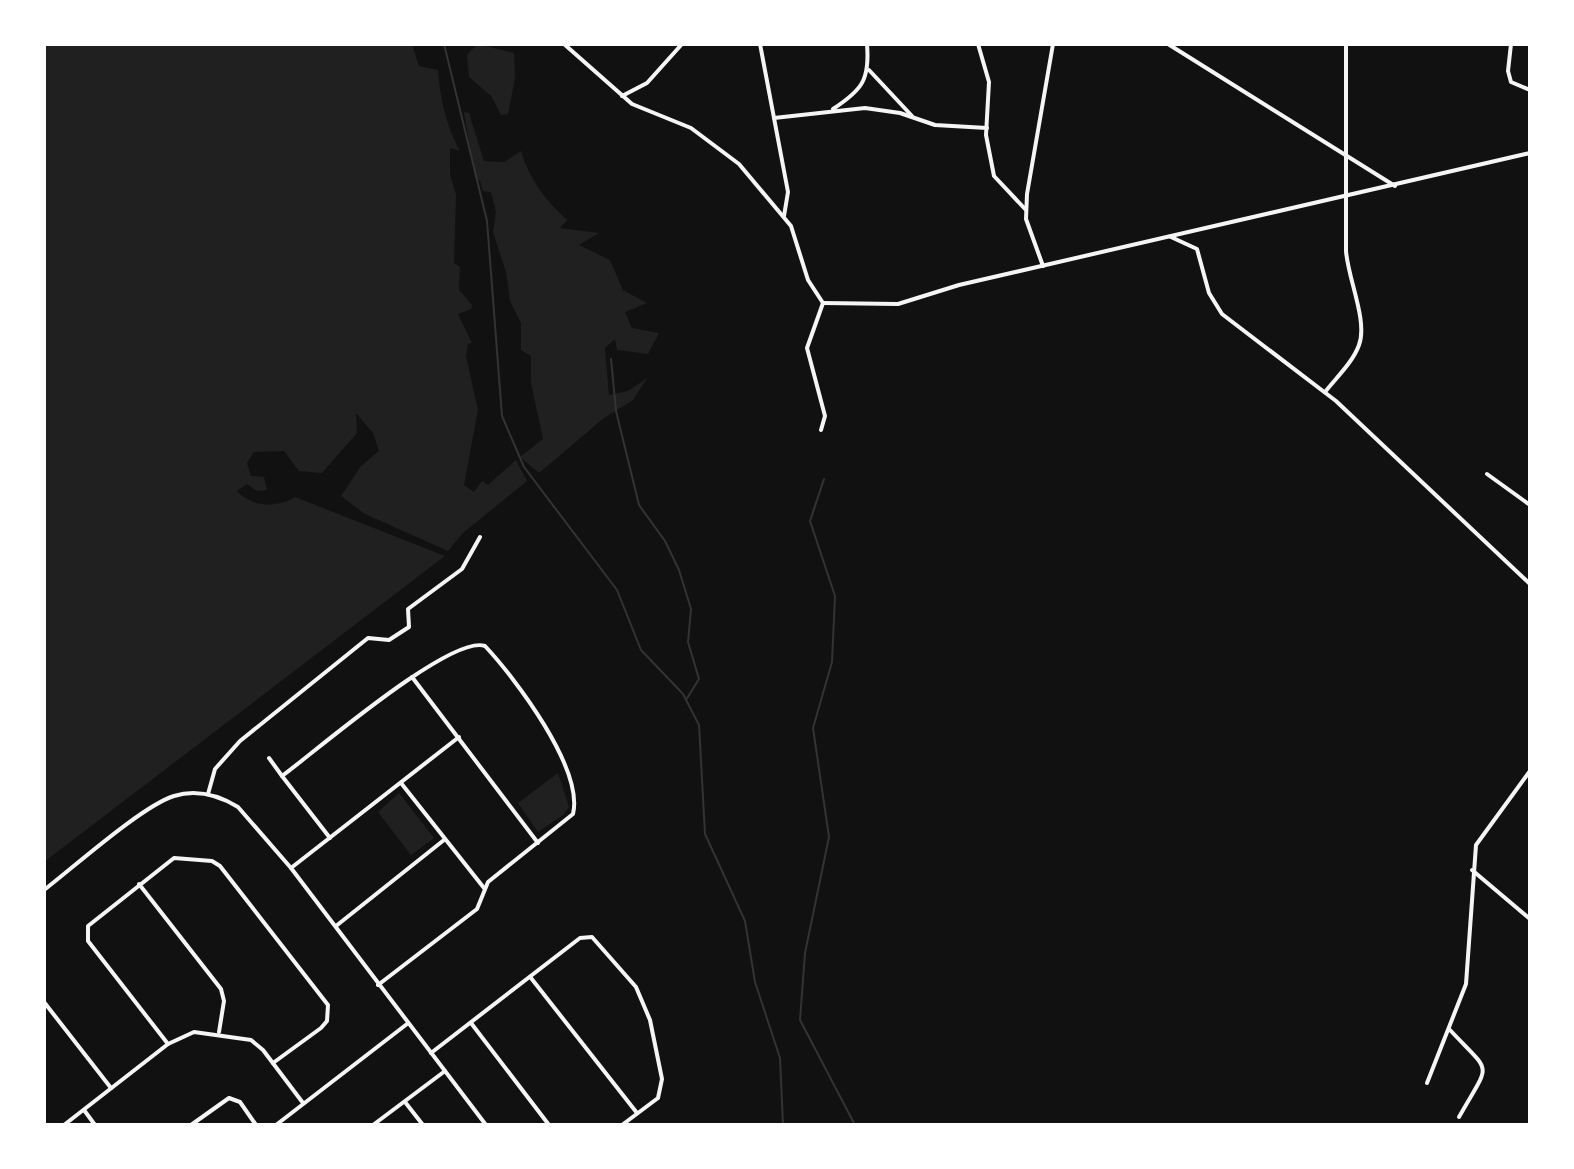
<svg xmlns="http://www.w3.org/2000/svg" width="1574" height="1169" viewBox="0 0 1574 1169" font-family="'Titillium Web',sans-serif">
	<rect width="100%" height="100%" fill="#111"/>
	<!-- green -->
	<g fill="#202020">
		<path d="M44,44H412L419,66L438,70C440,98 446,126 460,151L450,148V174L456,195L454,263L460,267L459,290L472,305L471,309L458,314L472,343L468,344L466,356L478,410L464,485L474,492L482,481L488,485L516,460L527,481L463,533L448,551L365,514L341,496L361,466L379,451L373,433L356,413L357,433L322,473L299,471L284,451L254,452L247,463L251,476L264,477L267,490L257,491L247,484L237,491C253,508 277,508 295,497L445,556L44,862Z"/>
		<polygon points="477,44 514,53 515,78 508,114 501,115 492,97 469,77 467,55"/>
		<path d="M464,112L469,113L484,161L504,162L521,151C529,179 546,201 567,220L560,228L599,233L579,245L610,260L623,290L647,303L625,312L632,328L659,333L648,354L617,350L615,339L605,348L609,395L628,391L647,378L633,400L604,418L539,473L520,457L543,439L531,383V356L521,350V323L510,301L506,272L493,232L496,212L491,192L483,191L480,181L475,178Z"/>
		<polygon points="558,773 569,807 563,815 538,832 518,803"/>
		<polygon points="399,793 434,838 411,855 378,812"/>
	</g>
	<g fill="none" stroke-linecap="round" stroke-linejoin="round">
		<!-- stream -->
		<g stroke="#333" stroke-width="2">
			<polyline points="444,44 487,221 502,416 524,467 617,590 641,650 683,694 699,725 705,834 745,921 755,982 780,1058 783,1125"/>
			<polyline points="611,359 616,411 639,505 665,541 679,570 691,609 688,642 699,679 686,700"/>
			<polyline points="824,479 810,521 835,596 832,662 813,728 829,837 805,953 800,1020 855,1125"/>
		</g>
		<!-- minor -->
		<g stroke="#f5f5f5" stroke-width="4">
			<polyline points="564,44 632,104 691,128 739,164 791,226 808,280 823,303"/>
			<polyline points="760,44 788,192 784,216"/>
			<polyline points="978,44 989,82 986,135 994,176 1026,210"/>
			<polyline points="1168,44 1395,186"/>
			<polyline points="1511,44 1508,71 1511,82 1530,90"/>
			<polyline points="869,70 912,116"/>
			<polyline points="622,96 647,83 682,44"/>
			<path d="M833,109C862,90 870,80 867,44"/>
			<polyline points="774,118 865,108 900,113 935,125 987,128"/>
			<polyline points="1171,237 1197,249 1209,293 1222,314 1336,401 1530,584"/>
			<polyline points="1043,266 1026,219 1027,194 1053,44"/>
			<polyline points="823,303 898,304 959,285 1530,153"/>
			<path d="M1325,392C1336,378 1353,362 1359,345C1368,321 1348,279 1346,251V44"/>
			<polyline points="821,430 825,416 807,348 823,303"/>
			<polyline points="1487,474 1530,505"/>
			<polyline points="412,677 538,843"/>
			<polyline points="269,758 282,776"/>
			<polyline points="401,783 484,888"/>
			<polyline points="208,794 215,769 240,741 368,638 389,640 409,627 408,609 462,569 480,537"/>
			<path d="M330,838L282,776C315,752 451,634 485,646C515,678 584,769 573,814L488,882L477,909L378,985"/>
			<polyline points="291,868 459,737"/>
			<polyline points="1472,870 1530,919"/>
			<polyline points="139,884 221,989 224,1001 219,1032"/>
			<path d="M44,890C74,867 142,806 174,796C197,789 218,795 238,807L291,868L486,1125"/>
			<polyline points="336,926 444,840"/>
			<polyline points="531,978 637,1113"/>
			<polyline points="44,1002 111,1088"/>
			<polyline points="471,1023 549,1125"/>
			<path d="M1450,1030C1493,1076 1491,1060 1459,1117"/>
			<polyline points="168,1044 88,941 88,926 174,858 212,861 220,866 328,1005 327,1021 321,1028 273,1063"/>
			<polyline points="431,1053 580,938 592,937 636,987 650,1020 662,1079 658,1098 622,1125"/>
			<polyline points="1427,1083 1466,984 1476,845 1530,771"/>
			<polyline points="405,1102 423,1125"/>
			<polyline points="84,1110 95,1125"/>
			<polyline points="64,1125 168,1044 194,1032 251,1040 263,1050 303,1103"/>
			<polyline points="191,1125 229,1098 240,1102 256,1125"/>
			<polyline points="276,1125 407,1024"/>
			<polyline points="373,1125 445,1071"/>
		</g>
	</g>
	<!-- border -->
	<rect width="1574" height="1169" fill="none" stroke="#ffffff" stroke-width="92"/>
</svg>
